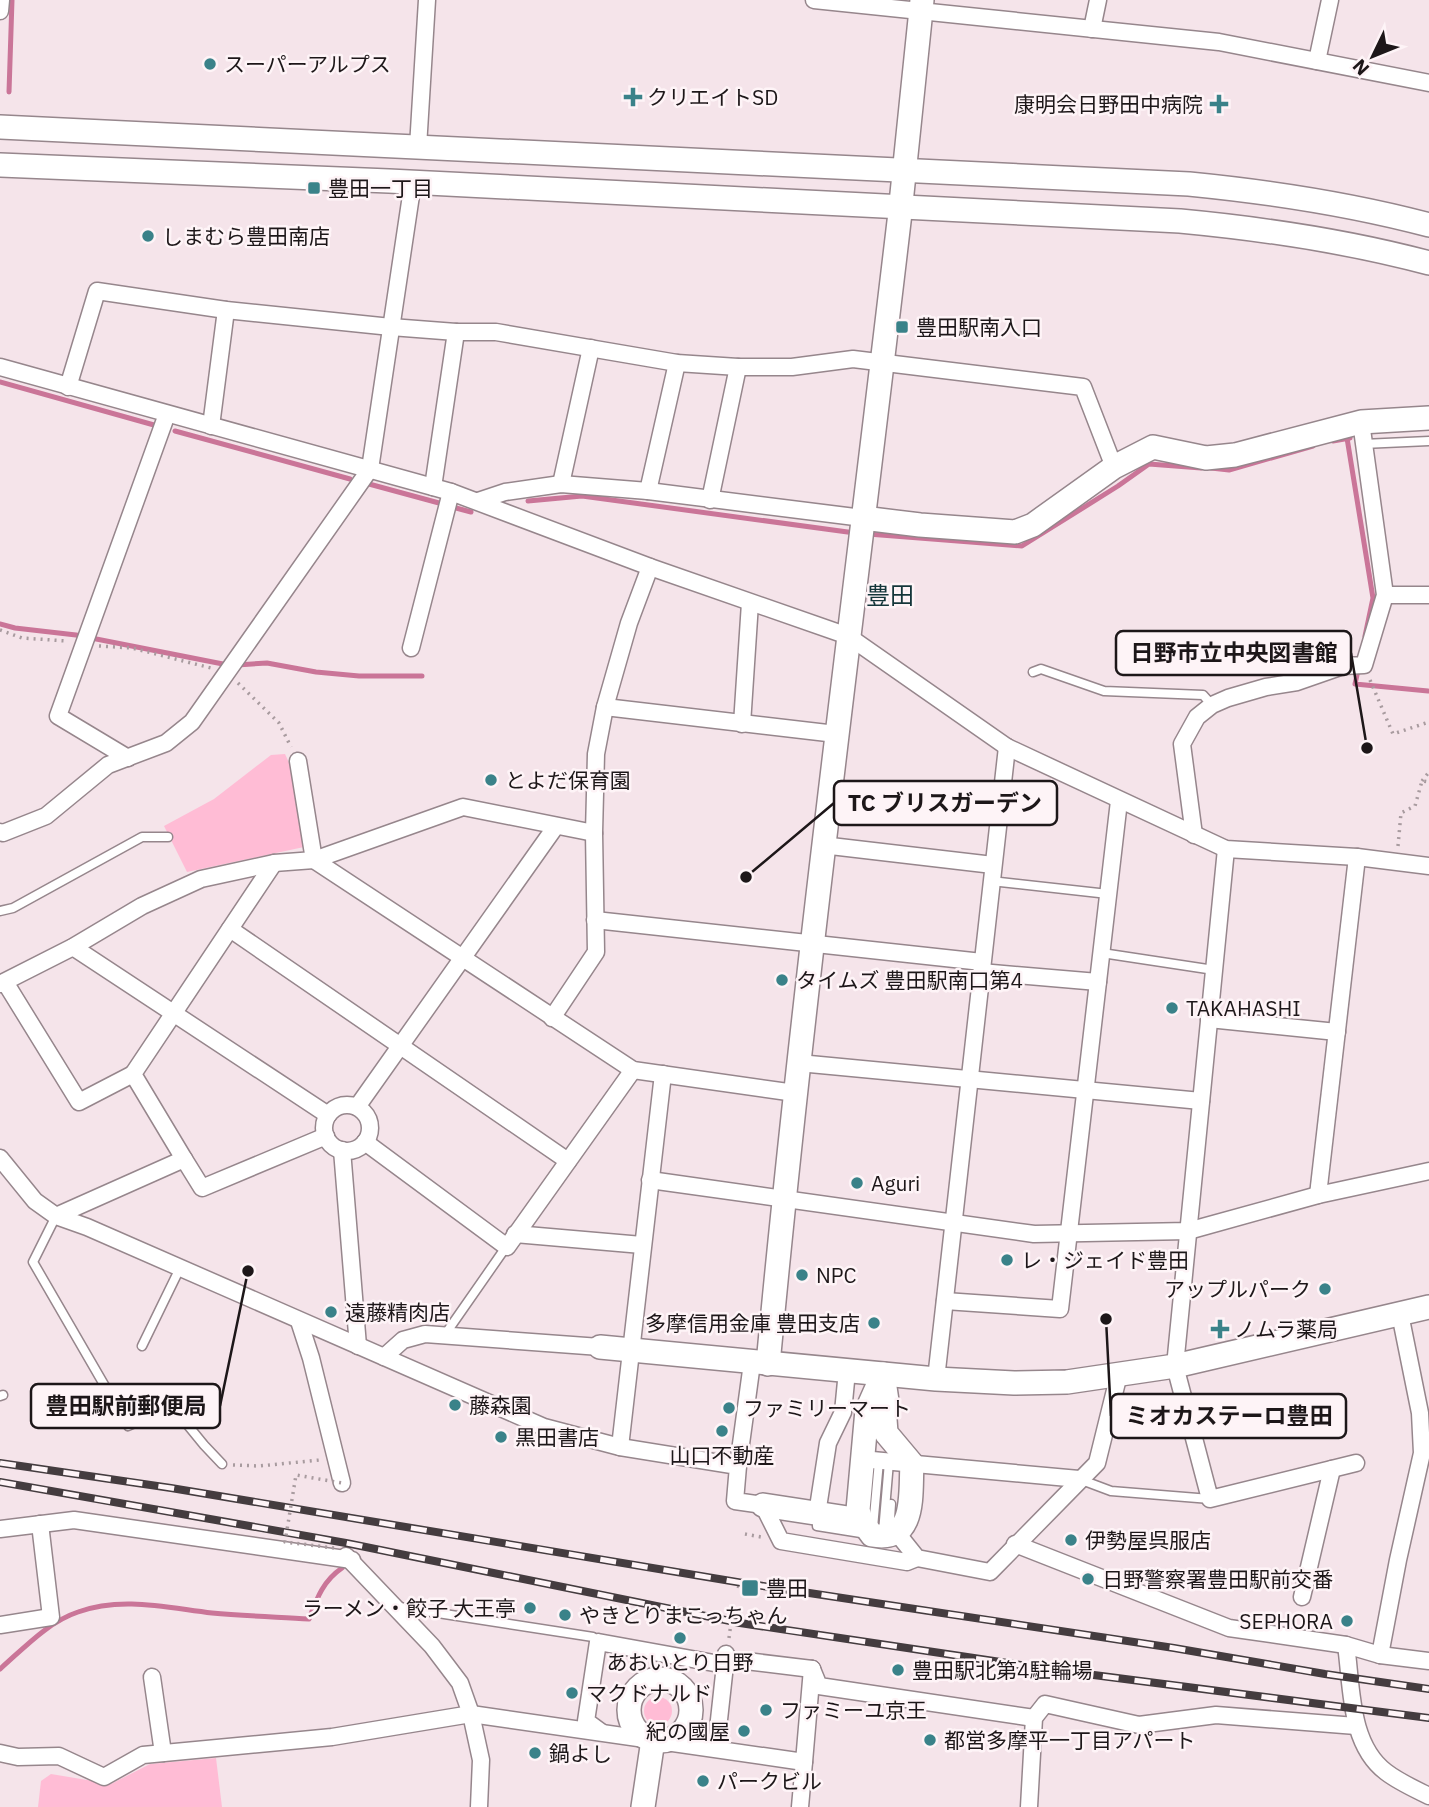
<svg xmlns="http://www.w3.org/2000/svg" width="1429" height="1807" viewBox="0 0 1429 1807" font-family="'IBM Plex Sans','Noto Sans JP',sans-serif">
	<rect width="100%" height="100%" fill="#f5e4ea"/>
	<!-- green -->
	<g fill="#ffbcd5">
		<polygon points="285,754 302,791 304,847 187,872 164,826 214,799 271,755"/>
		<circle cx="658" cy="1711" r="14"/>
		<polygon points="216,1758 222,1807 38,1807 41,1781 51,1774 111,1784 150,1764"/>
	</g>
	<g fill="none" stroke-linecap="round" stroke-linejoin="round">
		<!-- stream -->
		<g stroke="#ca7598" stroke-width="5">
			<polyline points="9,92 12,0"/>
			<polyline points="0,382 154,425"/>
			<polyline points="175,431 350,479"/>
			<polyline points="1347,438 1373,598 1365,636"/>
			<polyline points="1333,441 1350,438"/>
			<polyline points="1211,468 1229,470 1313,446"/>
			<polyline points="369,484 439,503"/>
			<polyline points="528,501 582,496 855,533"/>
			<polyline points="456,508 471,512"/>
			<polyline points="868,534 1022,546 1118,486 1149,464 1201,468"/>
			<polyline points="0,624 15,628 76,635 228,665"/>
			<polyline points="237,665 267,663 316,672 359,676 422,676"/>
			<polyline points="1359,666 1355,684 1428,691"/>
			<path d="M0,1669C24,1648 48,1622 78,1612C122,1596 168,1608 212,1613C244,1616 277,1617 309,1619C317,1598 323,1581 342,1568"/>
		</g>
		<defs>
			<g id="lane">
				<polyline points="1363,444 1429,441"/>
				<polyline points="1033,672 1041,669 1104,691 1203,695 1212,705"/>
				<polyline points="957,796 1000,802"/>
				<polyline points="991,881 1108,894"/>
				<polyline points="0,911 13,908 142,837 168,837"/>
				<polyline points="1102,953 1214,970"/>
				<polyline points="56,1216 33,1262 128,1426 173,1407 204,1445 222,1464"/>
				<polyline points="444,1336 506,1247"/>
				<polyline points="142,1346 180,1268"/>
				<polyline points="0,1396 3,1395"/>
				<polyline points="1079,1479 1111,1491 1210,1499"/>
				<polyline points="817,1516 817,1526 867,1534"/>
				<polyline points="873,1528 879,1461"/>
				<polyline points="883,1532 889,1462"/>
				<polyline points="889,1533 891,1504"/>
				<polyline points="399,1607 593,1637 598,1642"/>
			</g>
			<g id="street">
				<polyline points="814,0 1219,42 1429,83"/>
				<polyline points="0,11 1,0"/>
				<polyline points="1092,29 1098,0"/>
				<polyline points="1317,61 1330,0"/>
				<polyline points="418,147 427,0"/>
				<polyline points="0,367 451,492 650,567 848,636 1007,747 1226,849 1357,857 1429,866"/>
				<polyline points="68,387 97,291 226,310 391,327 456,332 496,332 677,363 738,367 792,367 853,359 1083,387 1114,467"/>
				<polyline points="211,426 226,310"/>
				<polyline points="561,484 591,348"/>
				<polyline points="433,487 456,332"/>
				<polyline points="648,491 677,363"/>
				<polyline points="710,500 738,367"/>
				<polyline points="478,501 505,492 561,484 648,491 863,518"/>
				<polyline points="1385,595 1429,595"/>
				<polyline points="411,648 451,492"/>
				<polyline points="605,707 836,734"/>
				<polyline points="742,724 750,603"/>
				<polyline points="128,758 58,716 167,414"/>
				<polyline points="298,761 314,860 633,1070 795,1093"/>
				<polyline points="0,832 3,833 46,816 108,765 166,743 192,722 370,469 413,182"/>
				<polyline points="1194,835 1182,744 1197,717 1212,705 1228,698 1266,687 1297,682 1343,666 1364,665 1385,595 1361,422"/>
				<polyline points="822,845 993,865"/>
				<polyline points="1226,849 1175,1366 1210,1499 1356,1463"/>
				<polyline points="595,920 982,962"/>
				<polyline points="230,929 568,1161"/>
				<polyline points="73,947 328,1115"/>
				<polyline points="981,972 1098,982"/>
				<polyline points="5,982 79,1102 133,1074"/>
				<polyline points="0,984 73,947 142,906 201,879 274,863 314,860 463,807 594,833"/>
				<polyline points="552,1018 596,952 594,833 596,754 605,707 629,623 650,567"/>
				<polyline points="1209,1019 1337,1032"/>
				<polyline points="799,1063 1201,1101"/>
				<circle cx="347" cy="1128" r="23"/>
				<polyline points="357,1107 556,826"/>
				<polyline points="365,1142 507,1247 633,1070"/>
				<polyline points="342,1150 358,1346"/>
				<polyline points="0,1158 35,1201 56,1216 87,1227 544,1427 620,1447 738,1466 735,1501 763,1505 781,1541 907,1562 917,1558"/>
				<polyline points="184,1159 133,1074 274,863"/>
				<polyline points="650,1180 1034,1234 1188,1231 1318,1195 1429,1171"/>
				<polyline points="1318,1195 1357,857"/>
				<polyline points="56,1216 184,1159 202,1188 326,1136"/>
				<polyline points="515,1234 642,1245"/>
				<polyline points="945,1301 1060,1309 1119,801"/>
				<polyline points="299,1321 311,1358 342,1483"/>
				<polyline points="384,1357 403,1340 425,1334 600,1347"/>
				<polyline points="936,1379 1007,747"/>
				<polyline points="620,1447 663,1074"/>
				<polyline points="861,1459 1079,1479"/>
				<polyline points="738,1466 752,1363"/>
				<polyline points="817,1514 828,1443 843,1412 847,1371"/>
				<polyline points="0,1529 74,1520 352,1560"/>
				<polyline points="897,1533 917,1558 990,1572 1097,1463 1119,1374"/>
				<polyline points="1015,1544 1229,1628 1346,1645 1380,1655 1429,1661"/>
				<polyline points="346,1556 432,1646 460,1683 471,1714 481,1760 479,1807"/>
				<polyline points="1302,1597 1332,1469"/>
				<polyline points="0,1625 51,1617 40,1524"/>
				<path d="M1346,1645C1352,1687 1349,1744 1386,1772C1399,1782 1415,1789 1429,1796"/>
				<polyline points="726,1654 725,1665 746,1661 812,1669"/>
				<polyline points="1380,1655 1398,1560 1422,1453 1420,1413 1400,1314"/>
				<polyline points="812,1669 819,1686 1034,1718"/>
				<polyline points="152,1677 163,1753"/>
				<polyline points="601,1732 586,1721 598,1642 725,1665 717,1738 707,1747"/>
				<polyline points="0,1753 18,1757 59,1756 104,1777 143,1755 332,1737 471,1714 804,1762 812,1669"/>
				<polyline points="800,1807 804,1762"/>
				<polyline points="1029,1807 1034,1718 1045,1704 1139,1725 1216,1715 1356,1726"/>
			</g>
			<g id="secondary">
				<path d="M0,127L1189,184C1270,192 1350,204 1429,225"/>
				<path d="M0,165L389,181L1180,221C1265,229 1347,241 1429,263"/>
				<polyline points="863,518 920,525 1015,532 1033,525 1114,467 1153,447 1206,458 1235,455 1361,422 1429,418"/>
				<polyline points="600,1347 936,1379 1014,1383 1067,1382 1175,1366 1429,1307"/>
				<path d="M768,1364C804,979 855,597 900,213C908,142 914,71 922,0"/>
				<path d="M883,1374L887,1401L885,1419L886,1433L912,1464C910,1494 917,1543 872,1535L861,1520L858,1510L867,1410Z"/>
				<polyline points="763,1505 861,1520"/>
				<circle cx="660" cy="1710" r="31"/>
				<polyline points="643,1807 653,1740"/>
			</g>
		</defs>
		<!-- lane casing -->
		<use href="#lane" stroke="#96868c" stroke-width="11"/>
		<!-- street casing -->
		<use href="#street" stroke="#96868c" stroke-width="19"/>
		<!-- secondary casing -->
		<use href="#secondary" stroke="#96868c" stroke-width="26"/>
		<!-- path -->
		<g stroke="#a89b9f" stroke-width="3.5" stroke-dasharray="2 5" stroke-linecap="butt">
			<polyline points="0,630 22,638 67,641"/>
			<polyline points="99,646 132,648 211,668"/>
			<polyline points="1370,680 1393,734 1429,722"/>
			<polyline points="238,683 279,723 291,747"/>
			<polyline points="1422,781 1429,772"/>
			<polyline points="1398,846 1401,813 1415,806 1422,781 1429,782"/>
			<polyline points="233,1465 259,1466 320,1460"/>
			<polyline points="745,1534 761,1537"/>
			<polyline points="737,1586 741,1587"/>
			<polyline points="729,1638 731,1623"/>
		</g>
		<!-- lane -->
		<use href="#lane" stroke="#fff" stroke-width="8"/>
		<!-- street -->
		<use href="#street" stroke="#fff" stroke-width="16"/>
		<!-- secondary -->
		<use href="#secondary" stroke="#fff" stroke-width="23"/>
		<defs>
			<g id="rail">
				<polyline points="0,1463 171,1488 743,1583 1174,1648 1325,1674 1429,1689"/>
				<polyline points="0,1482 346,1543 740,1623 1047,1669 1429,1718"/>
			</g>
		</defs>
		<!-- rail casing -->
		<use href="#rail" stroke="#443c3f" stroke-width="8"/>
		<!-- rail -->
		<use href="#rail" stroke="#fef4f7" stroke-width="5" stroke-dasharray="16" stroke-linecap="butt"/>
		<!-- path-bridge -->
		<polyline stroke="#a89b9f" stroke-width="3.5" stroke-dasharray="2 5" stroke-linecap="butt" points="334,1548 285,1542 296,1475 342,1483"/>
	</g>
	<!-- markers -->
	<g fill="#3a8289" stroke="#fef4f7" stroke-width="2.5">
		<circle cx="210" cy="64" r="7"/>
		<path d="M629.5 86.5h7v7h7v7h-7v7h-7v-7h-7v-7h7z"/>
		<path d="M1215.5 93.5h7v7h7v7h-7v7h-7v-7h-7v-7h7z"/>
		<rect x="307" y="181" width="14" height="14" rx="3.5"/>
		<circle cx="148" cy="236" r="7"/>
		<rect x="895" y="320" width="14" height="14" rx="3.5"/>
		<circle cx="491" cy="780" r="7"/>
		<circle cx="782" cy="980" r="7"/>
		<circle cx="1172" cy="1008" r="7"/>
		<circle cx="857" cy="1183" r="7"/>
		<circle cx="1007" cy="1260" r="7"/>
		<circle cx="802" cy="1275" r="7"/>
		<circle cx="1325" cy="1289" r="7"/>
		<circle cx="331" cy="1312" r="7"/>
		<circle cx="874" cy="1323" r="7"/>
		<path d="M1216.5 1318.5h7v7h7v7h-7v7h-7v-7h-7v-7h7z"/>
		<circle cx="455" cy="1405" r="7"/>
		<circle cx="729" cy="1408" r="7"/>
		<circle cx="722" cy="1431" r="7"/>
		<circle cx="501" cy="1437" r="7"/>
		<circle cx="1071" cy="1540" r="7"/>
		<circle cx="1088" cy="1579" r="7"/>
		<rect x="741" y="1579" width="18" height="18" rx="3.5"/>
		<circle cx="530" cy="1608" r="7"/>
		<circle cx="565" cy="1615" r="7"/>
		<circle cx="1347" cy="1621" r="7"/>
		<circle cx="680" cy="1638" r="7"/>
		<circle cx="898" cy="1670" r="7"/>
		<circle cx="572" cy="1693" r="7"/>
		<circle cx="766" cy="1710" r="7"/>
		<circle cx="744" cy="1731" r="7"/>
		<circle cx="930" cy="1740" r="7"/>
		<circle cx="535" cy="1753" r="7"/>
		<circle cx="703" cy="1781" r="7"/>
	</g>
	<g text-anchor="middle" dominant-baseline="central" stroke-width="5" stroke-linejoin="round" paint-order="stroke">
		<!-- poi labels -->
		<g font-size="21" fill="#1d1719" stroke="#fef4f7" text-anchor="start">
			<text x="224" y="64">スーパーアルプス</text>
			<text x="647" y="97">クリエイトSD</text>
			<text x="1203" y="104" text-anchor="end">康明会日野田中病院</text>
			<text x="328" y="188">豊田一丁目</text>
			<text x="162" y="236">しまむら豊田南店</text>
			<text x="916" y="327">豊田駅南入口</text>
			<text x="505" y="780">とよだ保育園</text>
			<text x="796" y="980">タイムズ 豊田駅南口第4</text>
			<text x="1186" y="1008">TAKAHASHI</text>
			<text x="871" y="1183">Aguri</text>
			<text x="1021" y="1260">レ・ジェイド豊田</text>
			<text x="816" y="1275">NPC</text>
			<text x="1311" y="1289" text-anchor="end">アップルパーク</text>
			<text x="345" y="1312">遠藤精肉店</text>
			<text x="860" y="1323" text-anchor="end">多摩信用金庫 豊田支店</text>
			<text x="1234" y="1329">ノムラ薬局</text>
			<text x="469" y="1405">藤森園</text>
			<text x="743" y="1408">ファミリーマート</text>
			<text x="515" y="1437">黒田書店</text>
			<text x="722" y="1455" text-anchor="middle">山口不動産</text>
			<text x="1085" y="1540">伊勢屋呉服店</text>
			<text x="1102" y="1579">日野警察署豊田駅前交番</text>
			<text x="766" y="1588">豊田</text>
			<text x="516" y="1608" text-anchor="end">ラーメン・餃子 大王亭</text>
			<text x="579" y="1615">やきとりまこっちゃん</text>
			<text x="1333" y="1621" text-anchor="end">SEPHORA</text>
			<text x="680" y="1662" text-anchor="middle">あおいとり日野</text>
			<text x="912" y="1670">豊田駅北第4駐輪場</text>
			<text x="586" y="1693">マクドナルド</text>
			<text x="780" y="1710">ファミーユ京王</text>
			<text x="730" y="1731" text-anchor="end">紀の國屋</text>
			<text x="944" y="1740">都営多摩平一丁目アパート</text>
			<text x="549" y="1753">鍋よし</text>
			<text x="717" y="1781">パークビル</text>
		</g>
		<!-- quarter labels -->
		<g font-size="24" fill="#14363a" stroke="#fef4f7">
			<text x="890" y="595">豊田</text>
		</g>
	</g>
	<!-- callouts -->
	<path fill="none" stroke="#1d1719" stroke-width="2.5" d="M1367 748L1351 653M746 877L834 803M248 1271L220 1406M1106 1319L1111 1416"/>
	<g fill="#1d1719" stroke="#fef4f7" stroke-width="2.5">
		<circle cx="1367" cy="748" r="7"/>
		<circle cx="746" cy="877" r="7"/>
		<circle cx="248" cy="1271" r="7"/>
		<circle cx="1106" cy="1319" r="7"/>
	</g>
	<g fill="#fef4f7" stroke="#1d1719" stroke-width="2.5">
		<rect x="1116" y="631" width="235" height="44" rx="7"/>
		<rect x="834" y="781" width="223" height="44" rx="7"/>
		<rect x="31" y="1384" width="189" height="44" rx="7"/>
		<rect x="1111" y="1394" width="235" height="44" rx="7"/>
	</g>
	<g font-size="23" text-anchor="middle" font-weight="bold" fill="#1d1719">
		<text x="1234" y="661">日野市立中央図書館</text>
		<text x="945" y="811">TC ブリスガーデン</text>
		<text x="126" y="1414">豊田駅前郵便局</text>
		<text x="1229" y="1424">ミオカステーロ豊田</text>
	</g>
	<!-- north arrow -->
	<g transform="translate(1373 56) rotate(227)" stroke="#fef4f7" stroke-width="5" paint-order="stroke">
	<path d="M0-5L12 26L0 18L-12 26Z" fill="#1d1719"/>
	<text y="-10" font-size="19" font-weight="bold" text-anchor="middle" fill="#1d1719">N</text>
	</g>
</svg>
